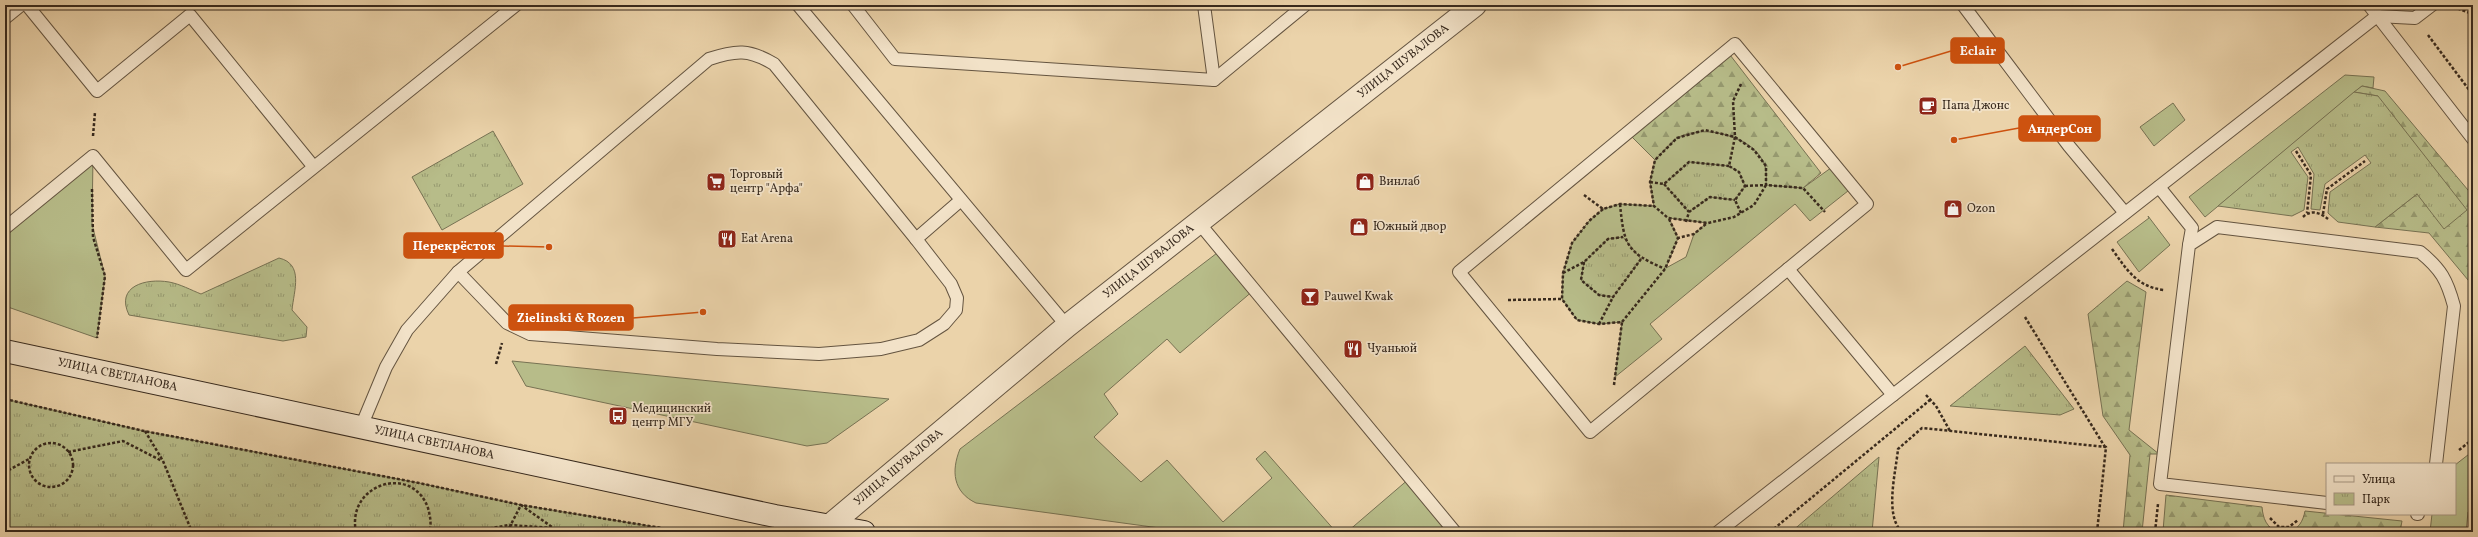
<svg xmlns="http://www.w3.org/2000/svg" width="2478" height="537" viewBox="0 0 2478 537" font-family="Vollkorn,serif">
	<defs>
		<pattern id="forest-firs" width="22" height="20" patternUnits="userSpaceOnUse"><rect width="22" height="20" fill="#b7bc89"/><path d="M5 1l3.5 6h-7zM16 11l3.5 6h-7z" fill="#96996f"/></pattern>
		<pattern id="park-tufts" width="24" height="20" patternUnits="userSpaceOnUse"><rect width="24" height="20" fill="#b7bc89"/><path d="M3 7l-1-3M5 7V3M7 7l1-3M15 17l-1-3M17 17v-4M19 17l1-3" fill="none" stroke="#96996f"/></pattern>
	</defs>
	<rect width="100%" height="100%" fill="#ebd3aa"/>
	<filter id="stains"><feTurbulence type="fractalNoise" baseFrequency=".005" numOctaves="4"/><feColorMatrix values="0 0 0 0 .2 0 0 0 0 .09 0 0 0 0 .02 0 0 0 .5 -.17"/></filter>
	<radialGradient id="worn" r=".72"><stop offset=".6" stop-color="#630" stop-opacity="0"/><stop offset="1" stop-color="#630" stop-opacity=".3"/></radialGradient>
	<!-- green -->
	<g fill="#b7bc89" stroke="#777253" fill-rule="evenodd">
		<polygon points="2345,75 2374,77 2373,88 2362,86 2205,217 2189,197"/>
		<polygon points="2173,103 2185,120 2154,146 2140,127"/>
		<path d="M1705,130C1727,135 1756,141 1765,166C1767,171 1766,179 1767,185L1803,188L1835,165L1853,187L1810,221L1795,204L1650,324L1662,339L1615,377L1622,322L1599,324L1577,320L1562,299L1563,273L1572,243L1589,221L1603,209L1620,204L1654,206L1650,182L1655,160L1677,138ZM1669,218L1707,223L1694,234L1686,257L1666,268L1678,238Z"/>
		<polygon points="93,156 92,224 105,276 97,338 5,306 5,228"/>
		<polygon points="2148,216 2170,245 2139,272 2117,242 2149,218"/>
		<path d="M1221,250L1254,290L1180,353L1167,339L1104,394L1118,414L1094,437L1141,482L1167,460L1223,522L1272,478L1256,459L1265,451L1336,532H1189L976,503C953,492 951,471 960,449Z"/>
		<polygon points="512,361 889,399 827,443 807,446 526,386"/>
		<polygon points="2473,451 2473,508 2468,512 2466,532 2430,532 2432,514 2455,514 2455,465"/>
		<polygon points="1410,478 1455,532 1347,532"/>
	</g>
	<!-- forest -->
	<g fill="url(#forest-firs)" stroke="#777253">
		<path d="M1727,51L1821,173L1803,188L1766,185C1766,180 1767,172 1765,166C1756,136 1703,123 1677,138C1669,143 1662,153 1655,160L1628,133Z"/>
		<polygon points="2362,86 2385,91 2473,196 2473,286 2429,233 2375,227 2417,194 2378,96 2354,92"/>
		<polygon points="2127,281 2146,292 2129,430 2159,454 2150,454 2142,532 2123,532 2130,455 2103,416 2088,314"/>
		<path d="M2166,495L2262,507C2263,518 2266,528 2279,532L2163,531Z"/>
		<path d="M2305,511L2402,521L2400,532H2288C2299,529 2303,521 2305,511Z"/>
	</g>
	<!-- park -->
	<g fill="url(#park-tufts)" stroke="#777253">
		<polygon points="2354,92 2378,96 2467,210 2444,229 2417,194 2375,227 2338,222 2328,213 2330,192 2371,163 2365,155 2325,184 2320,210 2311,209 2314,174 2298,147 2291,152 2308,177 2304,210 2292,216 2218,206"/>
		<polygon points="493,131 523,184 442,230 412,177"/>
		<polygon points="1689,162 1729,166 1739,172 1745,186 1735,200 1710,197 1689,212 1664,184"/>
		<polygon points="1623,237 1641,259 1613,297 1599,295 1581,280 1584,262 1608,239"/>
		<path d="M279,258C304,264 294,290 292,310L307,327L306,337L283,341L129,315C115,286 146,278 169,282C180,284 191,290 201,294Z"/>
		<polygon points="2025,346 2074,409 2060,415 1950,406"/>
		<polygon points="5,399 144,431 419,483 521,505 686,532 5,532"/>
		<polygon points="1879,457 1872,532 1791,532"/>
	</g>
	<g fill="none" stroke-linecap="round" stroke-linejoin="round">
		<defs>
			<g id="lane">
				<polyline points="27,5 97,91 190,15 313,166"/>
				<polyline points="798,5 1067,326"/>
				<polyline points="853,5 895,59 1214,80 1305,5"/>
				<polyline points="1204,5 1214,80"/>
				<polyline points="1963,5 2069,146 2125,213"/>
				<polyline points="2369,5 2473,139"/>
				<polyline points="5,18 21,5"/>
				<polygon points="1735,44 1867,204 1590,432 1459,272"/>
				<polyline points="2159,187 2192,228 2189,245"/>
				<polyline points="1199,223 1455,532"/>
				<polyline points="5,228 93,156 186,270 516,5"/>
				<polyline points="1788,269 1893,395"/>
				<polyline points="458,272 507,323 530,334 717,349 819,354 881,349 919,340 944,324 956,310 957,298 951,284 916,239 961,200"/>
				<path d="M361,427L386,367L407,330L458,272L709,59C736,50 749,49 774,64L916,239"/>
				<path d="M2327,503L2160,484L2189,245L2217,227L2420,252C2441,269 2447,280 2454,306L2436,464"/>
				<polyline points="2417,514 2418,514"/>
				<polyline points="1718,532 2377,16 2415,18 2432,5"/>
			</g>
			<g id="street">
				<path id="s1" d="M829,526L1067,326L1475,5"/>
			</g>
			<g id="secondary">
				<path id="s2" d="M5,351L775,516L864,532"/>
			</g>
		</defs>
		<!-- lane casing -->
		<use href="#lane" stroke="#645440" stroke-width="14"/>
		<!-- street casing -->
		<use href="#street" stroke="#645440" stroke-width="24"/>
		<!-- secondary casing -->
		<use href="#secondary" stroke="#37291d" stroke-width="24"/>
		<!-- path -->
		<g stroke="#37291d" stroke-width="2.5" stroke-dasharray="3 2" stroke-linecap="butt">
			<polyline points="2453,7 2473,14"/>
			<polyline points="2428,35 2473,95"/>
			<polyline points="93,136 95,112"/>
			<polyline points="2296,151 2311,175 2307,213"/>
			<polyline points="1650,182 1664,184 1689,162 1729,166"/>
			<polyline points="1664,184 1689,212"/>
			<polyline points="1766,185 1754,205 1734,217 1708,223 1668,218 1654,206 1650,182 1655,160 1677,138 1705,130 1735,137 1754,150 1766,166 1766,185 1803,188 1825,212"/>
			<polyline points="1745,186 1766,185"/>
			<polyline points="92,189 93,237 105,276 97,338"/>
			<polyline points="1584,195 1603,209 1620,204 1654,206"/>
			<path d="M1620,204C1624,245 1626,252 1665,269"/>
			<polyline points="1603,209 1589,221 1572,243 1563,273 1562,299 1577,320 1599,324 1622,322 1665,269 1678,238"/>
			<polyline points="1741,213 1735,200 1745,186 1739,172 1729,166 1735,137 1733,101 1741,84"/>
			<polyline points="2323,214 2327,189 2365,161"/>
			<path d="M2303,217C2311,209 2321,213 2328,219"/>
			<polyline points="1669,219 1678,238 1694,234 1707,223"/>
			<polyline points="1686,222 1689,212 1710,197 1735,200"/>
			<path d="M2112,249C2127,270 2137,287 2164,290"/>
			<polyline points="1584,262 1581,280 1599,295 1613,297 1641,259"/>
			<polyline points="1563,273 1584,262 1608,239 1623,237"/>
			<polyline points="1508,300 1562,299"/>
			<polyline points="2025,317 2105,447"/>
			<polyline points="1599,324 1613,297"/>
			<polyline points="496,364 502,343"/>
			<polyline points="1614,385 1622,322"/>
			<polyline points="1926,395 1936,406 1950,431"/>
			<polyline points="5,399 144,431 419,483 521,505 686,532"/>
			<polyline points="145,431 163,461 192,532"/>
			<circle cx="51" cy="465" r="22"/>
			<polyline points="2459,450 2473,439"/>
			<polyline points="68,452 123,441 162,461"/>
			<polyline points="5,474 9,470 29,459"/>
			<polyline points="2270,518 2279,527 2289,527 2298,520"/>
			<path d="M356,532C346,484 412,463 428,508C430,516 432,524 429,532"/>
			<polyline points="470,532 509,525 553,528"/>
			<polyline points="507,532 521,505 559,532"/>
			<polyline points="1770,532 1930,400"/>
			<path d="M1902,532C1884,515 1896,472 1898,449L1922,428L2106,447L2097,532"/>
			<polyline points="2155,532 2158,504"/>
		</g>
		<!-- lane -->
		<use href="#lane" stroke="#f2e2c8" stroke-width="12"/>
		<!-- street -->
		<use href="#street" stroke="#f2e2c8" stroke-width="22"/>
		<!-- secondary -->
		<use href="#secondary" stroke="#f2e2c8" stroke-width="22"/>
	</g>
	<!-- icons -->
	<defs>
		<symbol id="cafe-square" viewBox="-11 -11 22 22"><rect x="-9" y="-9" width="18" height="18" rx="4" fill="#8f2418" stroke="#f2e2c8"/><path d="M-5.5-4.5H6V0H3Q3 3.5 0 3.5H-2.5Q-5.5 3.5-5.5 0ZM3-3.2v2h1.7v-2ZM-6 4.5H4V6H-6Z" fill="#fff"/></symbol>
		<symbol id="supermarket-square" viewBox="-11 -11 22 22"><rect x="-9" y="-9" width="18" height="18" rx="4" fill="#8f2418" stroke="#f2e2c8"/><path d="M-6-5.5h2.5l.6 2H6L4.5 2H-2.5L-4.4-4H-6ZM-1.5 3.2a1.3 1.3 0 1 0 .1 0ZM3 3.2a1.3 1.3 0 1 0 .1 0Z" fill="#fff"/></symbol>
		<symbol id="shop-square" viewBox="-11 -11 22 22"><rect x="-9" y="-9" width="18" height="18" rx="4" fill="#8f2418" stroke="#f2e2c8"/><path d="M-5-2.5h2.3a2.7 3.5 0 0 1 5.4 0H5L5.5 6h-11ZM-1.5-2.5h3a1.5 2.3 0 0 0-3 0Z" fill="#fff"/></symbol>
		<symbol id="restaurant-square" viewBox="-11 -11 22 22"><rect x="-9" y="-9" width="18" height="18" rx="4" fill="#8f2418" stroke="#f2e2c8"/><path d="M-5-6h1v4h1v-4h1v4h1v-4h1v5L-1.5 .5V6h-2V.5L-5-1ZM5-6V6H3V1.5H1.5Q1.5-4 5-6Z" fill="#fff"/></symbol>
		<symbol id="bar-square" viewBox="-11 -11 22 22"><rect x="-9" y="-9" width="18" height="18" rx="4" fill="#8f2418" stroke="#f2e2c8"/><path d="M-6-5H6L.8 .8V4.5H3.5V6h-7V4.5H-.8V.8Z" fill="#fff"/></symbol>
		<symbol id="bus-square" viewBox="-11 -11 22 22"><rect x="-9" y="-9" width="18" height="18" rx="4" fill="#8f2418" stroke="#f2e2c8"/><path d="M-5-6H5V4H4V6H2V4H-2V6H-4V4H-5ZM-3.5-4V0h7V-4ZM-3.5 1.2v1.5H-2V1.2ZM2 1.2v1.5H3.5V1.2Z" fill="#fff"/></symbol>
	</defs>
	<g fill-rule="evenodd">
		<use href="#cafe-square" x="1917" y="95" width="22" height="22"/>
		<use href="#supermarket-square" x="705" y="171" width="22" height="22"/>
		<use href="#shop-square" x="1354" y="171" width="22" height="22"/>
		<use href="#shop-square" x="1942" y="198" width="22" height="22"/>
		<use href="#shop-square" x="1348" y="216" width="22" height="22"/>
		<use href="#restaurant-square" x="716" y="228" width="22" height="22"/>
		<use href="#bar-square" x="1299" y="286" width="22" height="22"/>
		<use href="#restaurant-square" x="1342" y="338" width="22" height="22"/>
		<use href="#bus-square" x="607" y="405" width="22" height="22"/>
	</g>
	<g text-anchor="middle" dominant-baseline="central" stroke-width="3.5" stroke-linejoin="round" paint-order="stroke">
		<!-- street labels -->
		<g font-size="12" fill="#37291d" stroke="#f2e2c8">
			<text stroke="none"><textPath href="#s1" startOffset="739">УЛИЦА ШУВАЛОВА</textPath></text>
			<text stroke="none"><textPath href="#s1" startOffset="415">УЛИЦА ШУВАЛОВА</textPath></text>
			<text stroke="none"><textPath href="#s2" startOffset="115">УЛИЦА СВЕТЛАНОВА</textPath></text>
			<text stroke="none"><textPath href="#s2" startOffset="439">УЛИЦА СВЕТЛАНОВА</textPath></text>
			<text stroke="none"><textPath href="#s1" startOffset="91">УЛИЦА ШУВАЛОВА</textPath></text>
		</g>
		<!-- poi labels -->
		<g font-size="12" fill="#37291d" stroke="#f2e2c8" text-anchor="start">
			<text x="1942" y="106">Папа Джонс</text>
			<text x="730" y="175">Торговый<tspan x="730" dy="14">центр "Арфа"</tspan></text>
			<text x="1379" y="182">Винлаб</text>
			<text x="1967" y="209">Ozon</text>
			<text x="1373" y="227">Южный двор</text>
			<text x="741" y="239">Eat Arena</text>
			<text x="1324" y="297">Pauwel Kwak</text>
			<text x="1367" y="349">Чуаньюй</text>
			<text x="632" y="409">Медицинский<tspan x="632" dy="14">центр МГУ</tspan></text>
		</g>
	</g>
	<!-- callouts -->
	<path fill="none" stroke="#cd520f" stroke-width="1.5" d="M1898 67L1951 51M1954 140L2019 128M549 247L503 246M703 312L633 318"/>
	<g fill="#cd520f" stroke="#f2e2c8" stroke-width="1.5">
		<circle cx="1898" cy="67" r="4"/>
		<circle cx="1954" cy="140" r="4"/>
		<circle cx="549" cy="247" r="4"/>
		<circle cx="703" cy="312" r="4"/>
	</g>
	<g fill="#cd520f" stroke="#cd520f" stroke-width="1.5">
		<rect x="1951" y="38" width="53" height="25" rx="4"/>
		<rect x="2019" y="116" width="81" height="25" rx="4"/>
		<rect x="404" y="233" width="99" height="25" rx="4"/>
		<rect x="509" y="305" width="124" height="25" rx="4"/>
	</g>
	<g font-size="13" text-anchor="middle" font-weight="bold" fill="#fff">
		<text x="1978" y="55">Eclair</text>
		<text x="2060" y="133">АндерСон</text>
		<text x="454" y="250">Перекрёсток</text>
		<text x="571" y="322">Zielinski &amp; Rozen</text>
	</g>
	<!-- margin -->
	<rect width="2478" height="537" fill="none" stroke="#ebd3aa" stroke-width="20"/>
	<rect x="6" y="6" width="2466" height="525" fill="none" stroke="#37291d" stroke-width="2"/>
	<rect x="10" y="10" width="2458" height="517" fill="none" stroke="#37291d"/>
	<!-- legend -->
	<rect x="2326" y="463" width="130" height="52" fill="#f2e2c8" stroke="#a79884"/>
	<rect x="2334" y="476" width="20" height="6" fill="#f2e2c8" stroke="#a79884"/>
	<text x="2362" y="483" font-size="12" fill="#37291d">Улица</text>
	<rect x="2334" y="493" width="20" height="12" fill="url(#park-tufts)" stroke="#a79884"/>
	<text x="2362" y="503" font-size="12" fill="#37291d">Парк</text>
	<rect width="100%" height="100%" filter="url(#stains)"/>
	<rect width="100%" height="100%" fill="url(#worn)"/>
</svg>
